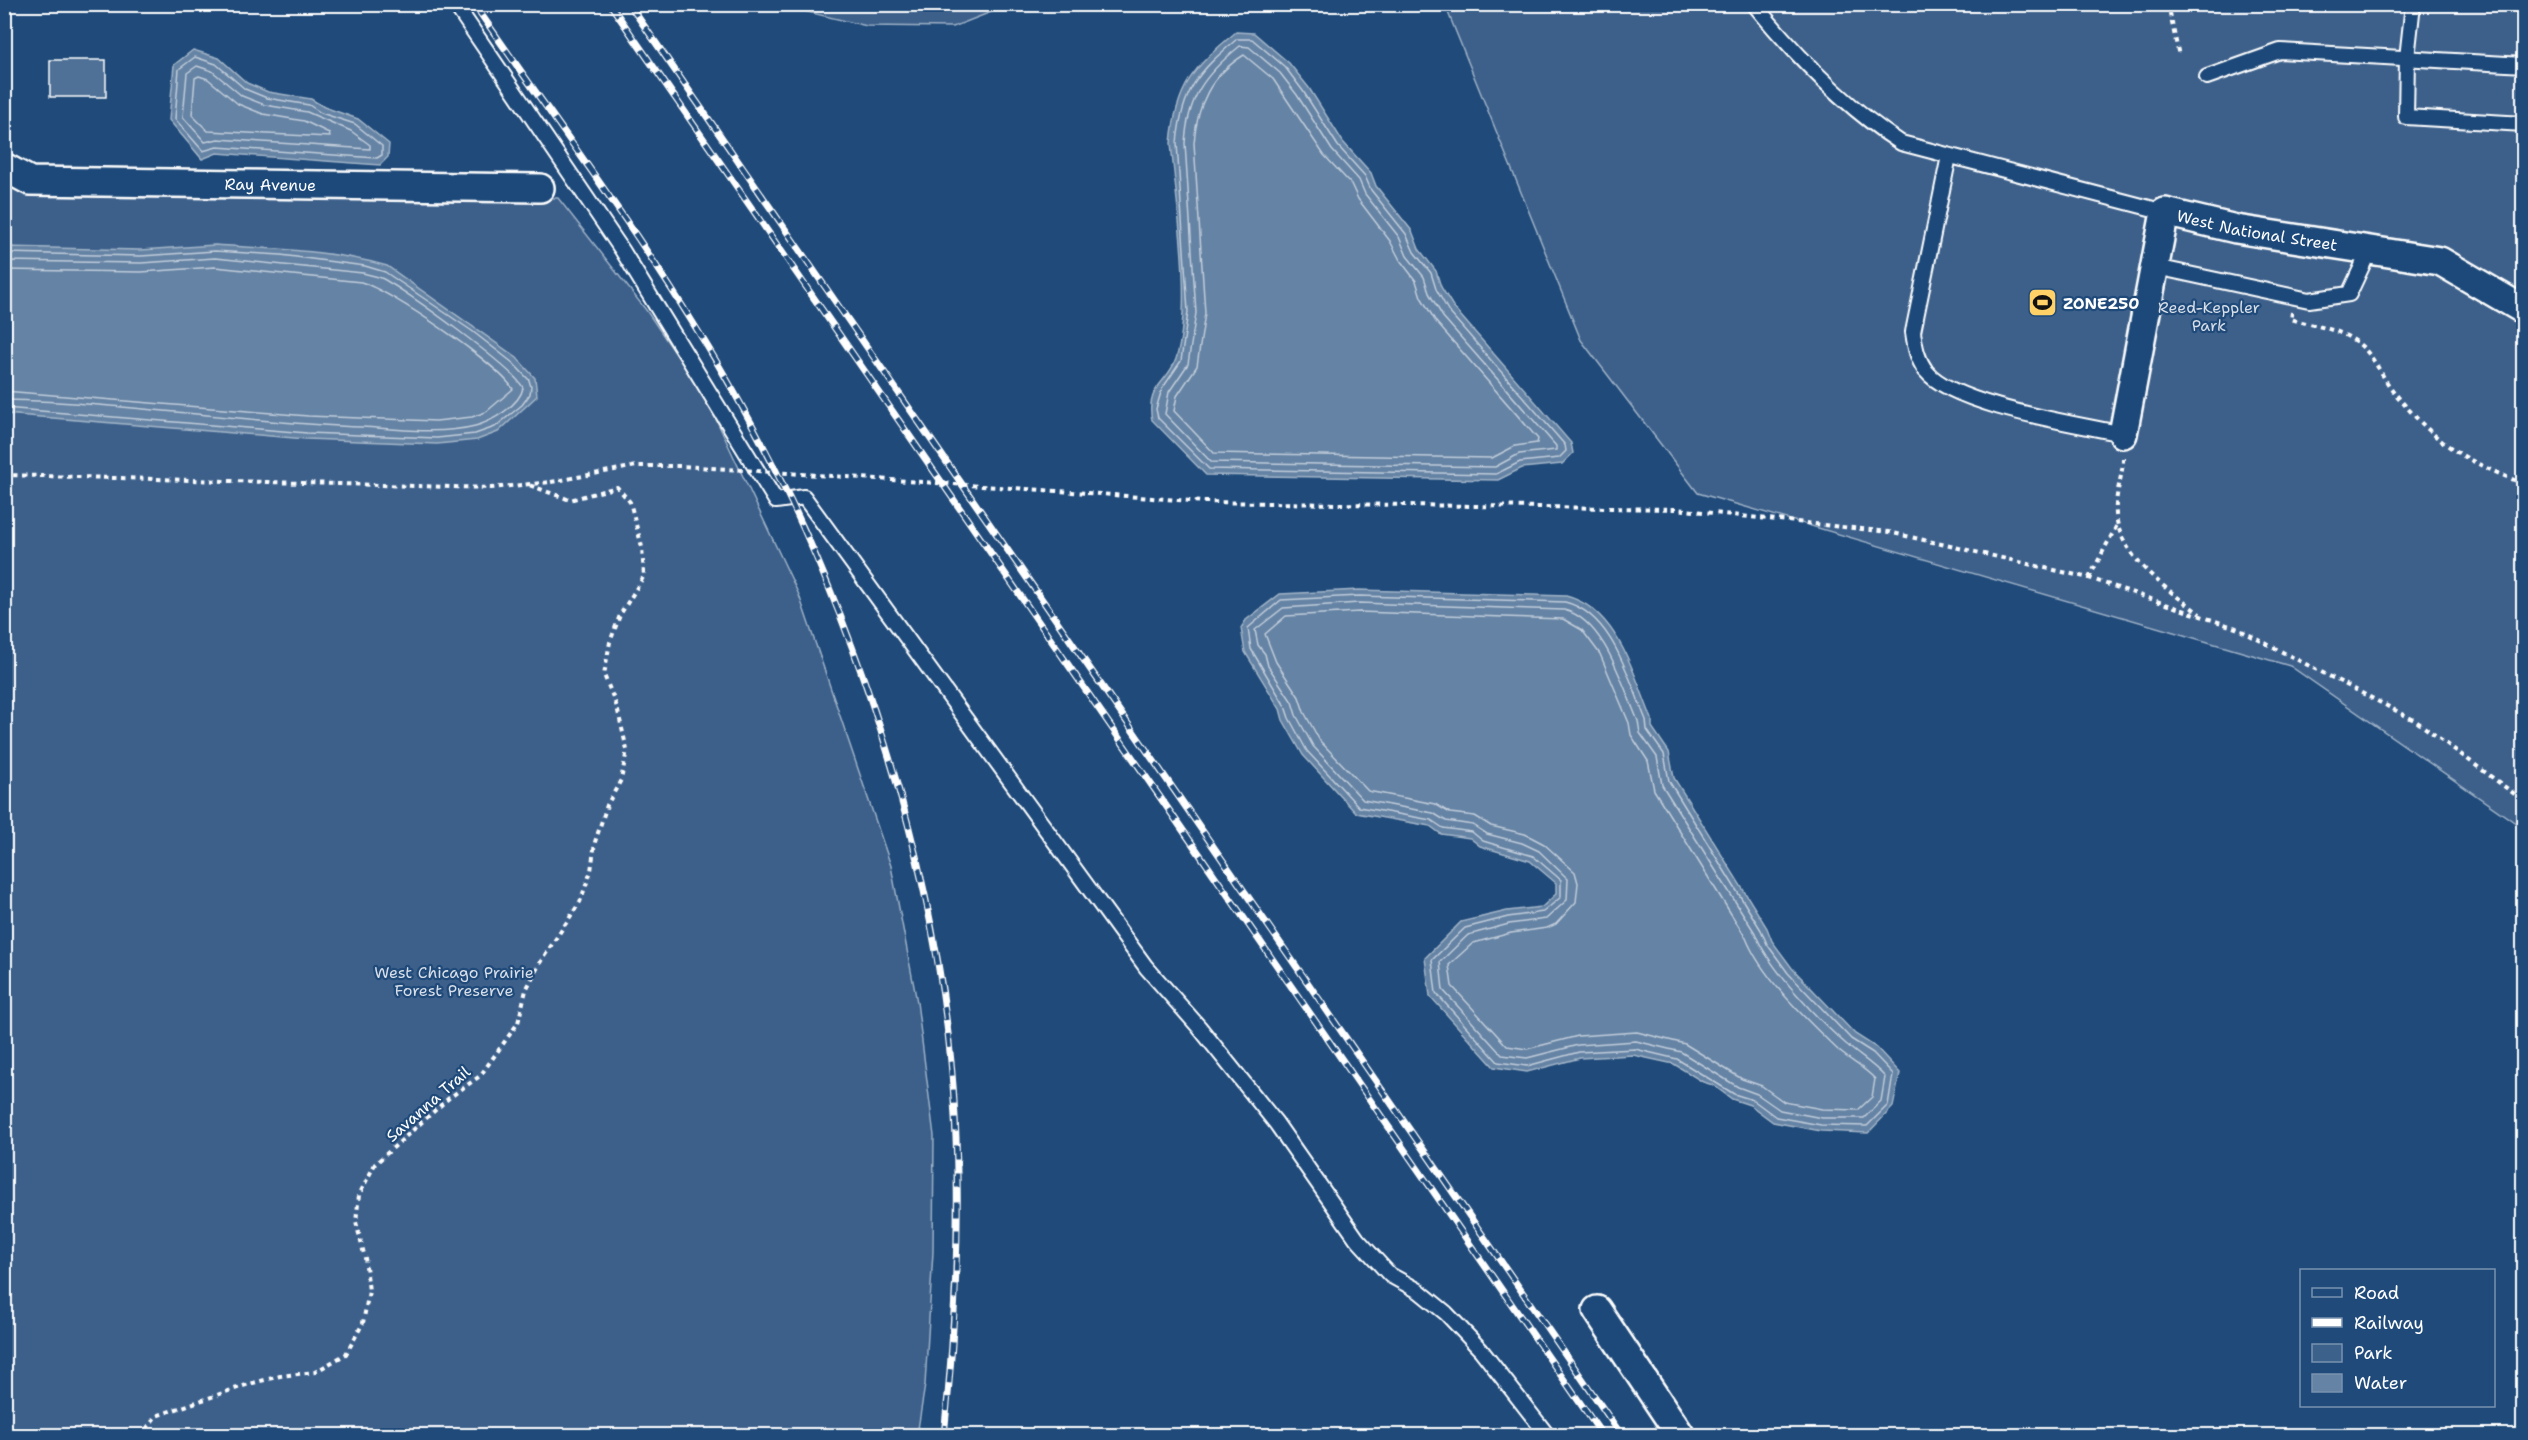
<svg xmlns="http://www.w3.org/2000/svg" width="2528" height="1440" viewBox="0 0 2528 1440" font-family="'Shantell Sans',sans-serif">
	<rect width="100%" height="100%" fill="#1f4a7a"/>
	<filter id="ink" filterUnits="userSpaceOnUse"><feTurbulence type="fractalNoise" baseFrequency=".0167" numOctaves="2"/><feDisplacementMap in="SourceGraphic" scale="12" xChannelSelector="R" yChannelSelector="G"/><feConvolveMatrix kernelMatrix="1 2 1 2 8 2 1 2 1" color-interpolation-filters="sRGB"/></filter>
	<g filter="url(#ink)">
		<!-- green -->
		<g fill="#3c618b" stroke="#9eb0c5" stroke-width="1.5">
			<polygon points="778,5 778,4 1009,5 953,27 867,26"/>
			<polygon points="1445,5 2523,5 2523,828 2290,666 1698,493 1581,340"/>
			<polygon points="4,185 37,192 558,198 646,310 706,398 799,595 891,866 917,1002 934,1136 933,1252 925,1385 917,1435 5,1435"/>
		</g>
		<!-- water -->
		<g fill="#6583a4" stroke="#a3b5c8" stroke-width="1.5">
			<path d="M1236,32L1254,33L1289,63L1309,88L1343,142L1371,173L1376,186L1412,231L1419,249L1436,271L1441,287L1454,308L1571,443L1573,453L1562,464L1522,468L1498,480L1206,475L1152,420C1145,387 1168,383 1176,359C1193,307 1176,200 1171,143C1176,86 1193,68 1236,32Z"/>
			<polygon points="193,50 219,58 247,83 268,92 311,99 324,107 358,119 389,144 388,157 380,165 217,153 202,159 169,120 174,65"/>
			<path d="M215,245C272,249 332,250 387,266L517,358L535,378L537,396L498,432L477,440L437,444L306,439L5,414V247L141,250Z"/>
			<path d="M1359,590L1566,596C1618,609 1634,676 1652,719V727L1669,752L1674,778L1767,928L1772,941L1792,968L1855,1034L1877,1048L1900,1073L1893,1107L1868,1133L1821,1131L1773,1122L1750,1105L1732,1099L1713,1085L1703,1082L1674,1064L1633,1055L1580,1058L1527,1072L1494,1067L1430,996L1425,958L1461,922L1507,911L1542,907L1556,894V883L1530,861L1480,846L1470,838L1441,834L1430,826L1356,813L1303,755L1283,720L1280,709L1245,652L1241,628L1246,620L1280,594Z"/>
		</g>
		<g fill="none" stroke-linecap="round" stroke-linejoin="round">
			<!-- shore -->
			<g stroke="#c1cddb" stroke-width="1.5">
				<path d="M1237,39H1252L1285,67L1303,91L1338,146L1365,176L1371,190L1406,234L1414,252L1431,273L1436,289L1449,312L1565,445L1566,451L1559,458L1520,462L1496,474L1209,469L1158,418L1156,409L1162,389L1181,361L1188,312L1177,143C1182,90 1197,73 1237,39Z"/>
				<path d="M1240,46L1249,47L1280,73L1297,95L1332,150L1359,180L1365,194L1399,237L1407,256L1424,277L1429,293L1443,317L1556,446V450L1519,454L1495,467L1211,462L1165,414L1169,392L1188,364L1196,313L1185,143C1188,97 1204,75 1240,46Z"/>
				<path d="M1244,55L1273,79L1324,155L1351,184L1358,199L1390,241L1400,260L1416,281L1421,297L1436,322L1538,439L1537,443L1515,446L1492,458L1214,453L1174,411L1177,396L1197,366L1205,313L1194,143C1197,105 1210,76 1244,55Z"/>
				<polygon points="195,57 216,64 245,89 267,98 309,105 321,113 355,124 382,146 382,155 377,158 217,147 203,151 175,119 179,69"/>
				<polygon points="197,66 212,71 242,96 265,105 307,112 351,131 370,145 370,149 218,139 205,142 183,117 187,73"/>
				<polygon points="199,76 208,79 238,104 263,114 304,121 329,133 330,137 208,131 192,115 195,78"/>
				<polyline points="4,253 141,256 215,251 281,255 365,266 385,272 472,331 513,363 529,380 531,387 530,394 522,405 495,427 475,434 437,438 307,433 4,408"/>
				<path d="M4,261L141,263L215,258L363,273C369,275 376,276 381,278C403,288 516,370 523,388C520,405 491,422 475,426C440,435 398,429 362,427C243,423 124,402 4,400"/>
				<path d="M4,270L141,272L215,267L361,282C391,291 497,363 513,389L486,412L472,417L436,421L308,416L4,391"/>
				<path d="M1359,596L1565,602C1613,614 1629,680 1646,720L1647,730L1664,754L1669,781L1761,930L1767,944L1788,973L1851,1039L1873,1053L1893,1074L1888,1105L1867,1126L1821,1125L1776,1117L1753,1100L1734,1094L1677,1059L1635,1049L1579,1052L1527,1066L1498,1062L1436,993L1432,960L1465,928L1508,917L1543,912L1561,897V880L1533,856L1483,841L1472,832L1443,828L1431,820L1359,807L1307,751L1289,718L1285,706L1251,649L1248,628L1281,600Z"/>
				<path d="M1359,603L1564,610C1605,620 1623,687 1638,721L1640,733L1657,757L1662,785L1755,933C1768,967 1818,1020 1846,1044C1860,1057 1871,1062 1885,1077L1881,1101L1864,1118H1822L1780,1110L1757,1094L1738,1087L1681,1052L1636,1041L1578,1045L1527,1058L1502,1055L1443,990L1440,962L1468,935L1509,924L1546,919L1567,900L1568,879L1539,851L1522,843L1487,834L1473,825L1446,821L1433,813L1363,800L1313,746L1296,715L1292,702L1268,666L1265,654L1258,645L1255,630L1283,608Z"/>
				<path d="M1359,612L1563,619L1582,630L1600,654L1629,723L1631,735L1648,761L1654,790L1746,938C1762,978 1807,1020 1838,1050C1850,1061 1864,1067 1875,1079L1872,1097L1858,1110L1822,1109L1784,1102L1762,1086L1742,1079L1685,1044L1637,1032L1578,1036L1527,1049L1507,1046L1452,986L1449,965L1473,943L1511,933L1547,928L1556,924L1576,902L1578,883L1575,872L1544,844L1525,834L1491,826L1475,816L1450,813L1435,804L1368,791L1320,741L1304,712L1299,697L1276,662L1265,634L1286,616Z"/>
			</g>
		</g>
		<!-- building -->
		<rect fill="#507197" stroke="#fff" stroke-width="1.5" x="50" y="60" width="56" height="37"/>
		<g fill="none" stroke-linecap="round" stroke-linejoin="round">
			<defs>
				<g id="lane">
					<polyline points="455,4 622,250 776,501 804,497 1146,967 1199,1027 1276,1123 1357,1239 1390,1275 1419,1291 1446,1313 1481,1350 1548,1436"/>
					<path d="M1754,4C1797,57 1844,106 1901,143L2165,212"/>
					<polyline points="2413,4 2407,58 2406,117 2524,124"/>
					<polyline points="2207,77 2280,51 2524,65"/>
					<path d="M1949,156L1913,332C1915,346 1917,359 1926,371C1954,406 2078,424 2123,434"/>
					<polyline points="2156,267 2309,300 2349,294 2370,249"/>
				</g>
				<g id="street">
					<path id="s1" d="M4,167L30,181L540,188"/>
					<path id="s2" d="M2123,434L2165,212L2236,229L2440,261L2524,310"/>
					<polyline points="1597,1310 1681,1436"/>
				</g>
			</defs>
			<!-- lane casing -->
			<use href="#lane" stroke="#fff" stroke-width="18"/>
			<!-- street casing -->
			<use href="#street" stroke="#fff" stroke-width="32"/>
			<!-- path -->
			<g stroke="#fff" stroke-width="4" stroke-dasharray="4.5 4.5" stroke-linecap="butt">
				<polyline points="2168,4 2179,56"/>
				<path d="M2292,312L2291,319C2310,325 2335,328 2352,339C2373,351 2380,375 2394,392C2437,445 2462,459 2524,484"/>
				<path d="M2123,458C2123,474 2117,488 2116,504C2112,553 2166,588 2200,614"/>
				<polyline points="4,475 491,488 551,482"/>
				<polyline points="1087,493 1204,502 1676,509 1889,532 2089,578 2236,628 2416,721 2524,801"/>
				<polyline points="2089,578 2117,525"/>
				<polyline points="141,1436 156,1416 249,1384 280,1376 315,1372 346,1354 363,1323 369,1291 365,1258 356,1222 359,1195 375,1164 449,1098 480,1076 518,1023 526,990 541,961 580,902 591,871 595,842 607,805 621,780 627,750 617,707 604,675 610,642 620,615 644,576 642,547 630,502 617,487 570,500 529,485"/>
			</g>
			<!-- lane -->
			<use href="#lane" stroke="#1f4a7a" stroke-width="14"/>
			<!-- street -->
			<use href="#street" stroke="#1f4a7a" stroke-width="27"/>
			<defs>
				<g id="rail">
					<path d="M474,4C562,132 658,257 734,392C853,601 943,876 955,1117C961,1223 955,1330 944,1436"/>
					<polyline points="610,4 1603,1436"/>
					<polyline points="629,4 1622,1436"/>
				</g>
			</defs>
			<!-- rail casing -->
			<use href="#rail" stroke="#fff" stroke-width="7"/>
			<!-- rail -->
			<use href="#rail" stroke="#1f4a7a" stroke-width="4.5" stroke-dasharray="14" stroke-linecap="butt"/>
			<!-- path-bridge -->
			<polyline stroke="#fff" stroke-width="4" stroke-dasharray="4.5 4.5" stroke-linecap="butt" points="551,482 636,466 682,466 1087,493"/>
		</g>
	</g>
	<!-- icons -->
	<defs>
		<symbol id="stadium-square" viewBox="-11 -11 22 22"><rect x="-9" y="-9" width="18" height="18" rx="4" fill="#ffd166" stroke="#1f4a7a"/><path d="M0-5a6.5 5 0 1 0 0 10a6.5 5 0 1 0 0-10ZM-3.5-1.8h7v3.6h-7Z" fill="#111"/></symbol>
	</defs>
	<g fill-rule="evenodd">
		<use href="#stadium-square" x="2026" y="286" width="33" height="33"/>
	</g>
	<g text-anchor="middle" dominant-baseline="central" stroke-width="4.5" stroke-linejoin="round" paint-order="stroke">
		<!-- street labels -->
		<g font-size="16" fill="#fff" stroke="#1f4a7a">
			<text stroke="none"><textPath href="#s1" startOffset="270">Ray Avenue</textPath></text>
			<text stroke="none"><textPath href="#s2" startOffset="320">West National Street</textPath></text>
			<text transform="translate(428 1104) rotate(-41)">Savanna Trail</text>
		</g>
		<!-- poi labels -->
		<g font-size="16" font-weight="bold" fill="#fff" stroke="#1f4a7a" text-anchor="start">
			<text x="2063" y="303">ZONE250</text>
		</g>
		<!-- park labels -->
		<g font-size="16" fill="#d8dfe8" stroke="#1f4a7a">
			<text x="2209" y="307">Reed-Keppler<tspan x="2209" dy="18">Park</tspan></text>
			<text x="454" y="972">West Chicago Prairie<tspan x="454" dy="18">Forest Preserve</tspan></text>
		</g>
	</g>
	<!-- margin -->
	<rect width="2528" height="1440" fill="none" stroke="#1f4a7a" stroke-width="24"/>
	<rect x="12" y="12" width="2504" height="1416" fill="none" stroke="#fff" stroke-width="2" filter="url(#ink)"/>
	<!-- legend -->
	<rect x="2300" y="1269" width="195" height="138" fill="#1f4a7a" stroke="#7992af" stroke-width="1.5"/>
	<rect x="2312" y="1288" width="30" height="9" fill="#1f4a7a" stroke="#7992af" stroke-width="1.5"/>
	<text x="2354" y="1299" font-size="18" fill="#ffffff">Road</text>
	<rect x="2312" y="1318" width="30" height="9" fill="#ffffff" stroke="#7992af" stroke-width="1.5"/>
	<text x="2354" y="1329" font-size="18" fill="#ffffff">Railway</text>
	<rect x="2312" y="1344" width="30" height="18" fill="#3c618b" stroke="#7992af" stroke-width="1.5"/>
	<text x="2354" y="1359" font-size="18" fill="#ffffff">Park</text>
	<rect x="2312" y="1374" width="30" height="18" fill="#6583a4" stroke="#7992af" stroke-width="1.5"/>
	<text x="2354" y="1389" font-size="18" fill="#ffffff">Water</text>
</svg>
